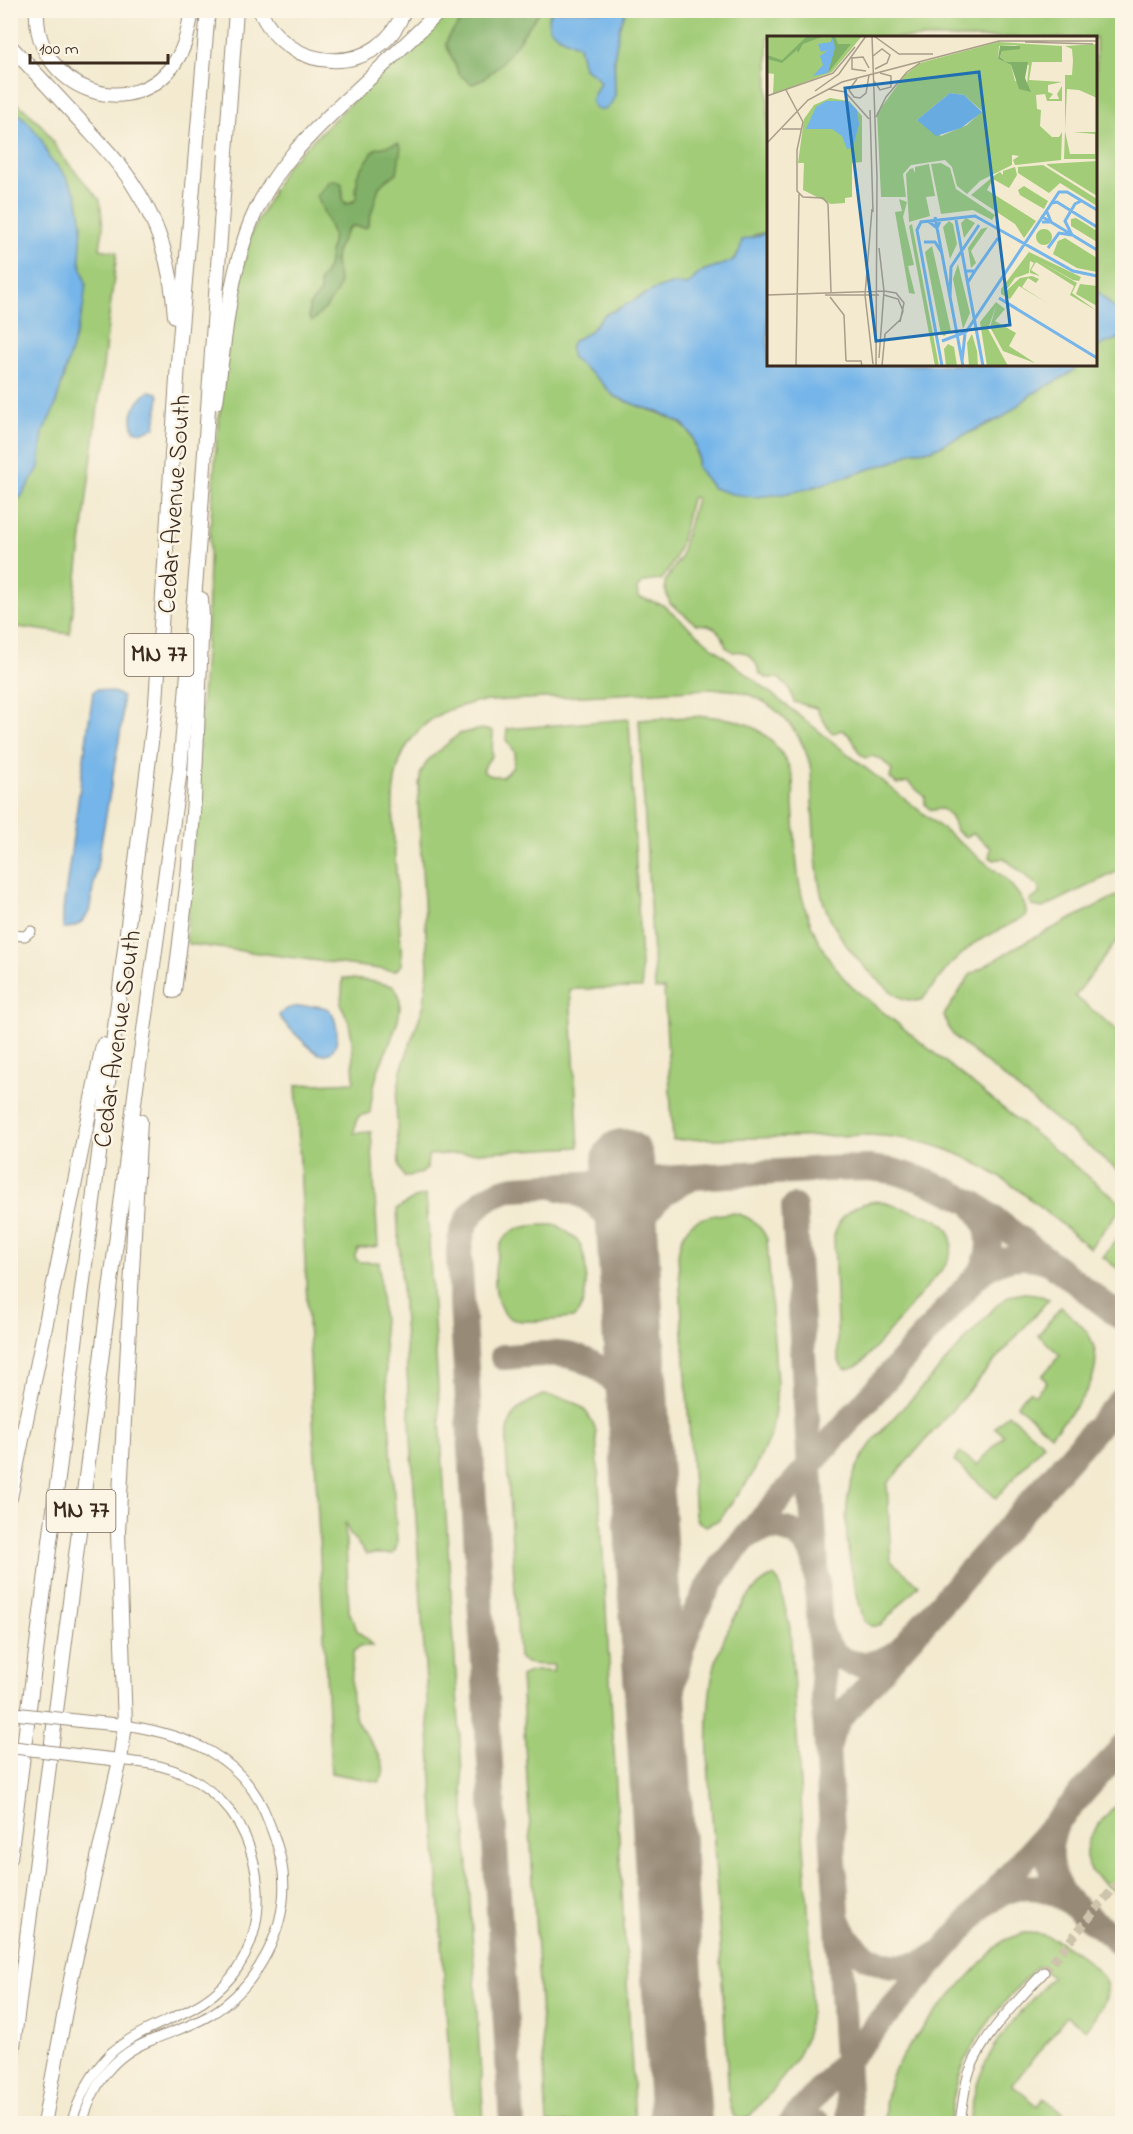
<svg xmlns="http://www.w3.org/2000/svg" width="1133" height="2134" viewBox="0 0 1133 2134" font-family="'Indie Flower',sans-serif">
	<rect width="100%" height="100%" fill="#fcf5e5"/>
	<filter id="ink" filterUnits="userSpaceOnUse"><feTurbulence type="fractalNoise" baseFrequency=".0167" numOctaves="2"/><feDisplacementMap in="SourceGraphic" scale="12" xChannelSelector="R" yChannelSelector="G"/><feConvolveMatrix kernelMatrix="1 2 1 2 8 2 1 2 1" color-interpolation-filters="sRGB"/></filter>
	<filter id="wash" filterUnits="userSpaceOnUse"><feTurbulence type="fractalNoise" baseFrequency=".008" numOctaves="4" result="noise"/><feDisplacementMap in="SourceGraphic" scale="24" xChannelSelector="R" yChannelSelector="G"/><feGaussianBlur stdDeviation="1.35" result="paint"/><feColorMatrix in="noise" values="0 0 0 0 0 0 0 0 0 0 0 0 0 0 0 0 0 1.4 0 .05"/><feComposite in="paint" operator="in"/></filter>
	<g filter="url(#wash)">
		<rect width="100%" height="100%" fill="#f3ead0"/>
		<!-- green -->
		<g fill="#a2cc78" stroke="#6e7b4b" stroke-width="1.5" fill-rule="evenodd">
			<path d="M446,11H473L464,17L446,44L459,74L502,61L540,11H552L548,18L558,36L579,46L584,68L596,76L600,82L596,90L615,95C614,67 613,35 626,11H1122V320V316L1096,290V38H768V232L754,235L730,263L703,271L688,285L671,284L604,315L588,333L574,341L572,358C582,365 592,372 601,381C605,386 609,392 614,395C618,399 625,401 631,403C666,418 699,418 697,467L807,489L895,461L913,451L931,450L982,427L1003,417L1032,394L1069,374L1079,365L1096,364V349C1103,342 1113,342 1122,337V332V869L1043,908L1032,906L1030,901L1039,894V887L1004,858L994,860L989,857L991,848L973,833L966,837L956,831C955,824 949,811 941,809C938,809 934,810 931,810L925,805V797L908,782L897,784L890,778L892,770L881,759L872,756L867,758C852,753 860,740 842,730L833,733L830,731L816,708L794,702L789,688L778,678H766L759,673C757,660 747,649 733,652L726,647L723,638L715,628L708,625L696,624L670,603L665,589V582L680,558L696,498L693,497L691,499C684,527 681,558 661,580L644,582L637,588L638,597L663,605L715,649L1006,879C1014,889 1028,903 1026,916L974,943L949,966L922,1000C900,1004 890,990 875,977C852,956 828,924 821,893C815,863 814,832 812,802C811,789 813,773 809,761C800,729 774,701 741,692C731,689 720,689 710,689L475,702C463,706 450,708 440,714C384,746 392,805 395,859C398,894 400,929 402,965L395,971L189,944L186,940L207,623L210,534L216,446L226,355L248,240L286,166ZM398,161C398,177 386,176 379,187C373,197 371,214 368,225L362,228L352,226C342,232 333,253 335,264C336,272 341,278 338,287C336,298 320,311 312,320L309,318V306L320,293V281L328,268L333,235L330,224L325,216L343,191V202C349,204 353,202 357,197L355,186Z"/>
			<polygon points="11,99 26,110 44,128 61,155 100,200 103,228 100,249 117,252 70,634 11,626"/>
			<path d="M705,716C717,718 730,718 741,722C764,729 783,750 791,772C795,781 793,795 793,804C795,830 795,856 799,882C806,922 824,958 852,987L1122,1204V1207L1090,1248C1045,1211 998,1167 942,1148C919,1140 893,1136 869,1135L673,1140L664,989H655L639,720Z"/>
			<polygon points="629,719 642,988 570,989 579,1147 428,1155 427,1168 422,1173 404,1177 399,1167 396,1102 401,1071 424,1004 428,968 418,803 419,785 421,772 428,760 459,734 481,729 493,731 492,756 487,762 483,771 488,775 502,777 513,767 515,752 506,740 507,729"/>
			<polygon points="1122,893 1122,934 1075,996 1122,1034 1122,1174 957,1039 948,1028 944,1015 970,975 1018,946"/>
			<path d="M343,978L370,981L393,986C413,1004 385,1050 378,1071C374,1085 371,1099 370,1113L359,1116L356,1121L354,1133L371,1132L378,1246L358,1249L355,1255L356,1260L361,1262H379L397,1542L396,1549L392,1554H366L350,1534L345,1522L349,1611L357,1630L373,1646H360L353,1652C352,1674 349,1696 355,1717C361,1736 396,1762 379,1782L331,1773L296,1085L354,1082L352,1039L349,1023L341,1004Z"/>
			<polygon points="426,1195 482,2092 484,2123 453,2123 397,1209 415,1198"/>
			<path d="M879,1201C897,1207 923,1212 939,1221C956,1231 954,1253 944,1267L863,1362C851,1371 842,1375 838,1357L834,1236C839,1214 857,1202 879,1201Z"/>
			<path d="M732,1213C749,1215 760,1224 767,1239L777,1385L775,1411L771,1434L752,1475L719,1520L706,1526L697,1521L695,1516L678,1255C683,1218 700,1217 732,1213Z"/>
			<path d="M557,1225C565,1230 573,1235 579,1243C589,1260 590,1305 573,1318C559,1319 523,1324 512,1319C489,1310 491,1250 507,1235C521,1224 540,1225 557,1225Z"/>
			<polygon points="1122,1232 1122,1272 1103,1257"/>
			<path d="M1024,1293L1036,1294L1049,1299L887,1484L891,1561L919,1585L880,1626H871L864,1621C852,1578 840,1532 850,1487C859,1448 893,1419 919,1391C944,1363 970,1335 995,1307L1009,1296Z"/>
			<path d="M1061,1307C1071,1316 1084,1325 1090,1337C1110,1376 1074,1408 1051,1435L1017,1405L1029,1391L1035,1395L1047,1382L1042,1376L1060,1355L1038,1335Z"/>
			<path d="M543,1395C572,1399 585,1401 596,1431L635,2123H547L521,1676C531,1670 542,1670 553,1672L554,1665C543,1664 526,1667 519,1657L506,1446C509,1414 514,1408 543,1395Z"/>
			<polygon points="1008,1414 1044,1444 996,1498 954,1461 960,1452 977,1465 1004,1435 995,1428"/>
			<path d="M774,1576L779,1582L790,1628L811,1955C811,1984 813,2016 803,2044C794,2069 767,2095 750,2116L740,2121L733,2115L729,2098C724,2013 719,1928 714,1843C710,1789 703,1732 712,1678C717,1648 743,1587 774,1576Z"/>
			<path d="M1122,1798V1897C1113,1890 1101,1883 1093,1873C1071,1845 1105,1818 1122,1798Z"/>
			<path d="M1024,1933C1031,1933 1039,1933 1047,1936C1064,1942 1106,1970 1107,1989C1107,2005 1094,2018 1086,2030L1067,2016L1012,2085L1038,2106L1044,2098L1076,2123H969C977,2055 1008,2026 1052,1977L1037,1966C993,2014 954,2055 950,2123L885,2124C884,2105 886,2086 895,2069C916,2028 964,1983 995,1948L1005,1940Z"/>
		</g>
		<!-- forest -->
		<g fill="#81b068" stroke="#5e6d43" stroke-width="1.5">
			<path d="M473,11H540C523,33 499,76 472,84L459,74L446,44L448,37L464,17Z"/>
			<polygon points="398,143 401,147 397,173 386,180 379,187 368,225 366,228 352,226 348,228 336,252 335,263 339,280 338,290 325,309 312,321 309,318 309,306 320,293 320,281 328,268 333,235 317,196 329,181 338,181 342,184 343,202 347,204 353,202 357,197 357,175 375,149"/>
		</g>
		<!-- water -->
		<g fill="#75b5e9" stroke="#587084" stroke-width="1.5">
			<polygon points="552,11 626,11 620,25 614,58 615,95 611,104 605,110 596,109 591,101 600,82 596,76 584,68 579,46 558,36 549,28 548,18"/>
			<polygon points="11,110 18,113 30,124 43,142 49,158 62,171 77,195 82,224 80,261 86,284 83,309 55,407 43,432 39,468 21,497 11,504"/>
			<path d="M768,233V364L1079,365L1069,374L1032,394L1003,417L931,450L913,451L895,461L807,489L783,494L755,497L732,494L713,488L697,467L698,455L693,437L683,424L659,412L638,406L614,396L599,380L572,358L570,349L573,341L588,333L604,315L620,308L651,291L671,284L688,285C692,281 697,274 703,271C721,262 738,269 742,240Z"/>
			<path d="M1096,290L1122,316V337C1113,342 1103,342 1096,349Z"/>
			<path d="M149,391L158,393L159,397L155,427L143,432L134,430C128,414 136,402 149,391Z"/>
			<path d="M97,689L116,693L122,697V723L89,912C83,922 76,929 63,928V910L93,692Z"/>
			<path d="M315,1006C320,1007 325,1006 329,1010C339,1018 343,1058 320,1054C313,1053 283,1022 279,1016C286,1004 303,1007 315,1006Z"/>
		</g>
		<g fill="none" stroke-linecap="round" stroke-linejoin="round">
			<!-- taxiway -->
			<g stroke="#978a77" stroke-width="26">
				<path d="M559,1188C603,1196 614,1224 629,1260C636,1224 651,1194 688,1180"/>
				<polyline points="794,1207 850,2124"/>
				<path d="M977,1276C998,1257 1024,1252 1051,1263"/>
				<path d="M503,1357C521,1356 540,1353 558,1354C589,1356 618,1376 630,1405C639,1424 639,1447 641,1468"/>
				<path d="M748,1536C775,1519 807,1531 815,1562"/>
				<path d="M821,1629C831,1668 869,1673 899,1651L839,1719L832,1732L829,1745"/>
				<polyline points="899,1651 1120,1401"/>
				<path d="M664,1844C664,1738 662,1638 733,1552L982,1270C993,1248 991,1225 974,1206"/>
				<path d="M992,1899C1017,1882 1044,1884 1068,1901C1049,1878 1044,1853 1056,1825"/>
				<polyline points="1068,1901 1122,1944"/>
				<path d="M839,1921C854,1963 901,1980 938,1954"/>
				<path d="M512,2124L459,1254C460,1220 480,1194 515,1188L826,1169L869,1168L893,1171L920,1179L951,1192L976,1205L1122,1318"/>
				<polyline points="679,2124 679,2084"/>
				<polyline points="790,2124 1122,1748"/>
				<polyline points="800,2124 819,2124"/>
			</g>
			<!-- runway -->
			<polyline stroke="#978a77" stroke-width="62" points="623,1160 681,2124"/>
		</g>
	</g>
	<g filter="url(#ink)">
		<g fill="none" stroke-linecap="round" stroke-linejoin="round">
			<!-- minor-tunnel -->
			<polyline stroke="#cec4ac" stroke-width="9" stroke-dasharray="9 4.5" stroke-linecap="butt" points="1044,1972 1122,1878"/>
			<defs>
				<g id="minor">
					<polyline points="10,935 25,936 31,931"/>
					<path d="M71,2124C79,2097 91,2073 111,2053C135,2032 164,2023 191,2009C257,1975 273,1901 245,1836C230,1802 197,1775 160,1766C147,1763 133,1762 120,1760"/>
					<path d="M82,2124C93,2084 112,2055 152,2040C171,2032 192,2026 210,2015C257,1987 289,1928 283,1872C281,1854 275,1838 268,1820C244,1756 188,1735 125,1725"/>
					<path d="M960,2124C962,2107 964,2089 969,2073C983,2034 1017,2002 1044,1972"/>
				</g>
				<g id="major">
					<polyline points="89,1722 125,1725"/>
					<polyline points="84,1756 120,1760"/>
				</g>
				<g id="highway">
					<path d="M37,10C33,90 136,127 177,59C186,45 189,27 192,10"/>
					<path d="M260,10C288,76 381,78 404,10"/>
					<path d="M10,46C34,71 58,97 82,123C100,143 120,163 134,186C160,225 172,270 175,316"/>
					<path d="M216,402C224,346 228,285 247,232C268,172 313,130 358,89C386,63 413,37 441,10"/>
					<polyline points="174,991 188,878 194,800 202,617 201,599"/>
					<polyline points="10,1498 103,1045"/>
					<polyline points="10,1858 156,703 178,363 208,10"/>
					<polyline points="10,2070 135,1095 180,770 198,551 236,10"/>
					<polyline points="44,2124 72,1974 120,1760 125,1725 118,1532 140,1121"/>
				</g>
			</defs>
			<!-- minor casing -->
			<use href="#minor" stroke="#978a77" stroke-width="11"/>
			<!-- major casing -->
			<use href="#major" stroke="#978a77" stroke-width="14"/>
			<!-- highway casing -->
			<use href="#highway" stroke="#978a77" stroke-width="16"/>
			<!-- minor -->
			<use href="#minor" stroke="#fff" stroke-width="9"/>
			<!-- major -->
			<use href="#major" stroke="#fff" stroke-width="12"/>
			<!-- highway -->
			<use href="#highway" stroke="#fff" stroke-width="14"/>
			<defs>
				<g id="major-bridge">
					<polyline points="10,1713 89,1722"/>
					<polyline points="10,1747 84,1756"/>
				</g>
			</defs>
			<!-- major-bridge casing -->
			<use href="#major-bridge" stroke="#978a77" stroke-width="14" stroke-linecap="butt"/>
			<!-- major-bridge -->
			<use href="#major-bridge" stroke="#fff" stroke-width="12"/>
		</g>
	</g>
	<g text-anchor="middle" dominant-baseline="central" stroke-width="5" stroke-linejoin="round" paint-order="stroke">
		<!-- shield labels -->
		<g fill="#fcf5e5" stroke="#75675a" stroke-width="1.5">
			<rect x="124.5" y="634" width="69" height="42" rx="4.5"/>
			<rect x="46.5" y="1490" width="69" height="42" rx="4.5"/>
		</g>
		<g font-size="24" font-weight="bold" fill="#3b2a1e">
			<text x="159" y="655">MN 77</text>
			<text x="81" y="1511">MN 77</text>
		</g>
		<!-- street labels -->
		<g font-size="26" fill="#3b2a1e" stroke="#fcf5e5">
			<text transform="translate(176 504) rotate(-86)">Cedar Avenue South</text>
			<text transform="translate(119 1039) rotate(-82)">Cedar Avenue South</text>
		</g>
	</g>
	<!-- overview -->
	<g transform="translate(767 36)">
		<rect width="330" height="330" fill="#f3ead0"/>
		<path d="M0,0H95L65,36L6,58L7,38L0,37ZM231,6L295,10V26H265L262,44L295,46L281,49V56L286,58L282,63H292L290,58L295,50V65H280L278,58L269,59L270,73L274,74L273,90L285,101H292L295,96L294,124L248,129L246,124L252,120L245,119V129L213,145L200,158L190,150L185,131L178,124L144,129L136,138L139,161H114L110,77L138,39L153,27ZM252,9L235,15L233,21L239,26L262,29L260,47L248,45L244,29L231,23L232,10ZM183,57L197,59L215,75L200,89L174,100L150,84ZM330,8V62L312,54L300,53L298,94V39H305L306,25L305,13L298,10ZM63,62L82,65L95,80V126L85,127V161L78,162V167L64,168L36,154L37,127H31L37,83L47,69ZM298,95L303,118H328V98L306,96H330V123H297ZM330,125V160L280,129V128ZM174,127L183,132L189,153L228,179L225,184L206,174L174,178L164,128ZM162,128L168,160L159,161L163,180L142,186L139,138L143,133L146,132L148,137V131ZM276,129L330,163V170L293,147L282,157L251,137V131ZM248,131L250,139L242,152L226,143L220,154L269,185L257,202L248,188L204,159L228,139L233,136L236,139V135ZM257,150L281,165L277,173L253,159L251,154ZM132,163L140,166L136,181L147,229L141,230L148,258L142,257L128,176L135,175ZM199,182L208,187L197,202L194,187ZM309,182L330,195V206L304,190V183ZM182,185L186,188L190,208L183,223L176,191ZM145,188L165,293L172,330H168L142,190ZM221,191L204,215L209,227L204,232L201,212L214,193ZM269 201a8 8 0 1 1 16 0a8 8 0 1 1-16 0ZM298,202L330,222V236L310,232L286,218L291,205ZM165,210L184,295L177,300L174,298L158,216ZM262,216L314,241L312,245L306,244L270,224L310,247L305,257L330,275L303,259L307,250L269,226L264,234L273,240L263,237V234L267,227L263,225L262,237L248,242L238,256L253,242L265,240L272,243L269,247L261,242L255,251L280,267L252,250L243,263L234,258V253ZM191,228L203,277L196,293L186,243ZM313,248L330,250V270L309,258ZM229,266L238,273L228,285L249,297L242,310L268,327L236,315L223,291L229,270L221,293L241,330H220L213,286ZM205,298L210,315L211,330H202L200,307ZM181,308L187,311L190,330H179L177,313Z" fill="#a2cc78" fill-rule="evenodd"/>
		<path d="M57,0L36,8L31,17L30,14L15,27L0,23V19L15,24L39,1ZM65,0H68L71,8H84L61,37ZM233,10H253V13L235,15L233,21L239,26H261L258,42L264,56L252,53L244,29L231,23Z" fill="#81b068"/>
		<path d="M66,2L68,12L61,37L46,40L56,29L53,20L61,14L54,16L51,8L64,6ZM183,57L197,59L215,76L194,92L169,100L150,84ZM59,65H81L90,74L92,88L86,112L80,113L75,100L65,93H39L49,71Z" fill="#75b5e9"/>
		<path fill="none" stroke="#75b5e9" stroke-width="3" d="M285,167L290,166L330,191M274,180L330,214M168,181L196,330M189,184L216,330M161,185L170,192L174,183M275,186H284L280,176M157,206H168L175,217M281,212L292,197L305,199L298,185L308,168L314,165M199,235H208L201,246M208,235L231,202M183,261L184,231L212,189M232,262L330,322M175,305L199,296L292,156H300L330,174M195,325L198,298M175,330L150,194L154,186L208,180L306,235L330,240"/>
		<path fill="none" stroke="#a99d89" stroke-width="1.5" d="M105,0L110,141L109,330M107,0L132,18H166M258,6L326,8M106,20L115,13L123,19L120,27L108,33M99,35L85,33V22L96,21L102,32M90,43L82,54L87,61L93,62L99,57L102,39M107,45L113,54L124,51V40L113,37M62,53L78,56L102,83M19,54L36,86L30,114V155L36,161L56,162L61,168L64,256M48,55L72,38L99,0M0,60L66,37L88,11M103,74L106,176M109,81L119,61L140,36L153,27M15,93H35M0,107L41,64L75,46L232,5H330M105,173L98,259L106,328M117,255L129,257L137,267L133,286M0,259L117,255M58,259H112M63,261L77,279L79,325M112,322L117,255L112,212M79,325H94L95,330M29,330L32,158M115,330L118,298L133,284L136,275L131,263L117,259"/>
		<path fill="#1f6fb2" fill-opacity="0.15" stroke="#1f6fb2" stroke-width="3" d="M212,36L243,289L109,305L78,52Z"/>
		<rect width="330" height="330" fill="none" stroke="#3b2a1e" stroke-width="3"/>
	</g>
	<!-- margin -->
	<rect width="1133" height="2134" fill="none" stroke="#fcf5e5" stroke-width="36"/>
	<!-- scale -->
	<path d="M30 54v9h138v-9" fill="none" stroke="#3b2a1e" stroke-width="3"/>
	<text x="39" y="54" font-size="18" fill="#3b2a1e" stroke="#fcf5e5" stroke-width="4.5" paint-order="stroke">100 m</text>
</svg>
